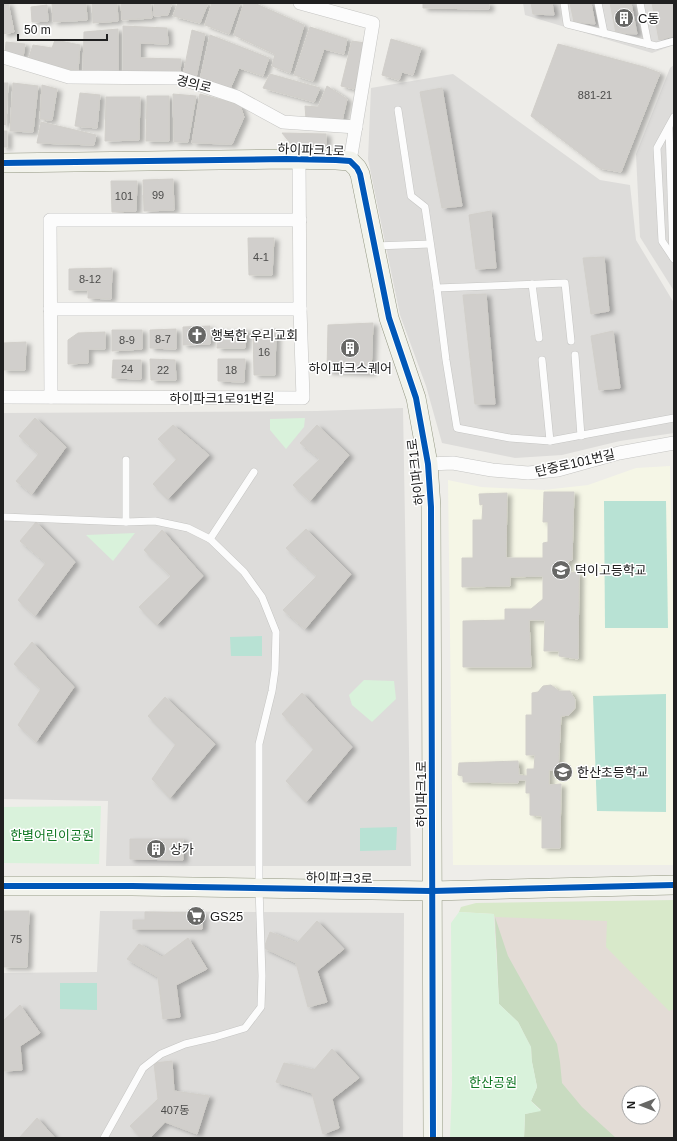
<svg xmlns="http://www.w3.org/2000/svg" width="677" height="1141" viewBox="0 0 677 1141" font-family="Arial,'Noto Sans KR',sans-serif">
	<defs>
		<filter id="shadow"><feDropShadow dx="4.5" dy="2.5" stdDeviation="2" flood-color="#0004"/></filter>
	</defs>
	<rect width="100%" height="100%" fill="#eeede9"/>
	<!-- residential -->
	<g fill="#dddcda">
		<polygon points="523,3 674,3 674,45 652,53 525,15"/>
		<polygon points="674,65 674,291 640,237 636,154 670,68"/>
		<polygon points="453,74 600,180 630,185 636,240 674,303 674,433 620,441 562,455 515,458 442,443 426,386 400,315 368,159 371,88"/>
		<polygon points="403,408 411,866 106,866 108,801 3,799 3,413 317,411"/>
		<polygon points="100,911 404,913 403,1138 3,1138 3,973 97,972"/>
	</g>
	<!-- education -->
	<polygon fill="#f5f6e6" points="670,466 674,649 674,865 453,865 448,480 481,487 544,490 588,485 636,468"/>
	<!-- military -->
	<path fill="#e3dcd6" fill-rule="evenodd" d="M674,912V1138H556L496,947L494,914ZM629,1093H653V1117H629Z"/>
	<!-- grass -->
	<polygon fill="#d8e9ca" points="674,900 674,1009 669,1011 606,947 607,921 495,917 494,914 459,912 461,907 476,903"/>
	<!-- forest -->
	<polygon fill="#c8dbc0" points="495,917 508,956 557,1044 560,1062 562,1083 582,1107 616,1138 524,1138 525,1114 541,1110 531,1101 537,1087 532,1062 531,1047 518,1022 499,1004"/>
	<!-- park -->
	<g fill="#d9f2db">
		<polygon points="305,418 304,427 286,449 270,430 270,419"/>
		<polygon points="135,533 113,561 86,535"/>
		<polygon points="364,680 394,681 396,699 372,722 352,705 349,695"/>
		<polygon points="101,806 99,864 3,863 3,807"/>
		<polygon points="459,912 494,914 499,1004 518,1022 531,1047 532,1062 537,1087 531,1101 541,1111 525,1114 524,1138 450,1138 452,1084 451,923"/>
	</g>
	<!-- pitch -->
	<g fill="#b8e2d4">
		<polygon points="604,501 666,501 668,628 605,628"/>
		<polygon points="262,636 262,656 231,656 230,637"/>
		<polygon points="666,694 666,812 597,811 593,696"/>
		<polygon points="397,827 396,850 360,851 360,828"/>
		<polygon points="60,983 97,983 97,1010 60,1009"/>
	</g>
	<!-- building -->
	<g fill="#d1cfcc" stroke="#d1cfca" filter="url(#shadow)">
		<polygon points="3,3 8,3 14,32 3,34"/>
		<polygon points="60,3 86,3 87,20 53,22 52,4"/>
		<polygon points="92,3 117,3 118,21 93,23"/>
		<polygon points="121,3 151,3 152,18 122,20"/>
		<polygon points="154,3 172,3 168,15 154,16"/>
		<polygon points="178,3 208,3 200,23 173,16"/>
		<polygon points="212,3 240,3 229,34 205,25"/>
		<polygon points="244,3 254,3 304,25 290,73 272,66 275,54 234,35"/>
		<polygon points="423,3 489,3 489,9 423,8"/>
		<polygon points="531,3 552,3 554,15 533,14"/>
		<polygon points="570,3 591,3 595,24 574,22"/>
		<polygon points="610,3 631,3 637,34 616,33"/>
		<polygon points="652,3 673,3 674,36 659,40"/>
		<polygon points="47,5 48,21 32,22 31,7"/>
		<polygon points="123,26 167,28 168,44 140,43 140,58 181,59 180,75 123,74"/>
		<polygon points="310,27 347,39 344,54 324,49 313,81 294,75"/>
		<polygon points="118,29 118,72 83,71 84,32"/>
		<polygon points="192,30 205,34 196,78 183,75"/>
		<polygon points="210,35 269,58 263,76 239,68 230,89 200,80"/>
		<polygon points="391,39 421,48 413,75 402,72 399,80 382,75"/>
		<polygon points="55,40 80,45 78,71 28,60 33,45 52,48"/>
		<polygon points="352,41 365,43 354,89 341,86"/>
		<polygon points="6,42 25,44 23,57 5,54"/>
		<polygon points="558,44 644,67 660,73 621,172 599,168 531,116"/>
		<polygon points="270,74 320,88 314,102 263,88"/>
		<polygon points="3,83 8,83 6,125 3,124"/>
		<polygon points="13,83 38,86 33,132 10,131"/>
		<polygon points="42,85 57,89 52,120 40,119"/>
		<polygon points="327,86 347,99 342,121 306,119 305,106 318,107"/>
		<polygon points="442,88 462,206 442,208 420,92"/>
		<polygon points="80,93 100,95 97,128 75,126"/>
		<polygon points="173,94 196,96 188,142 174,142"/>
		<polygon points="200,94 240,105 244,117 232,144 192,143"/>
		<polygon points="147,96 169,96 169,141 146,141"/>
		<polygon points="106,97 140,97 139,140 105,141"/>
		<polygon points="41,122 96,135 94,145 37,143"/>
		<rect x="3" y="131" width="4" height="16"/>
		<polygon points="282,133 326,134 326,145 291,144"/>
		<polygon points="173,179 174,210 144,211 143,180"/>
		<polygon points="111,181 137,181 136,211 112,212"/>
		<polygon points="491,211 496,268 476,269 469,215"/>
		<polygon points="248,238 274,238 272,275 249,275"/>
		<polygon points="604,257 609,311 591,314 583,258"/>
		<polygon points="112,268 111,299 88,298 88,290 69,290 69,269"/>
		<polygon points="486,294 495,404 475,404 463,295"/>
		<polygon points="373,323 371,373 327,371 328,325"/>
		<polygon points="210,326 210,344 183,345 183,327"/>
		<polygon points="176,329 176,349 150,348 150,330"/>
		<polygon points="218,329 247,330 245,348 217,348"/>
		<polygon points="276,329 275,375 254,375 253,330"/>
		<polygon points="112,330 142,330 142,349 112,351"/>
		<polygon points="613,331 620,388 599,390 591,336"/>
		<polygon points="105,332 105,349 88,349 88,363 68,364 68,340 78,333"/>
		<polygon points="26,342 25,370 3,370 3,343"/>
		<polygon points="150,359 175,360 176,380 151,380"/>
		<polygon points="218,359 245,359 244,382 218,381"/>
		<polygon points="113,360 141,360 141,379 112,378"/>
		<polygon points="35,418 66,447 32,494 16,481 39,454 19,436"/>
		<polygon points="173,425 209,455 168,499 153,484 177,459 158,439"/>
		<polygon points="317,425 349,455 310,501 293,485 320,459 300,443"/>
		<polygon points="544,492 574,492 572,560 568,561 567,572 579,573 578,659 559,656 559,651 544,651 545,620 529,620 531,667 463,667 463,621 505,620 505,609 531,609 543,599 543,576 510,577 510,586 462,587 462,558 473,558 473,520 482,520 483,504 480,505 479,494 507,493 506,558 543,558 543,543 548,542 548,522 543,522"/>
		<polygon points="36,522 75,562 35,616 18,600 46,563 20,541"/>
		<polygon points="306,529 351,574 305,629 283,610 317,576 286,548"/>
		<polygon points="162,530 203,576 157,625 139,607 171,576 144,550"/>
		<polygon points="32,642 74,687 36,742 18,725 41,689 14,664"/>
		<polygon points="551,685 559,691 570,691 575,700 575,708 569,715 561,716 558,771 549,770 549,785 561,784 560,848 542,848 542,816 530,815 530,793 526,793 526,780 519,780 518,783 463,782 463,776 458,775 459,763 518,761 519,775 527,776 527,769 534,769 535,755 526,755 526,715 532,715 532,693 538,692 543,686"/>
		<polygon points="302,693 352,747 306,802 286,781 314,749 282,714"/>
		<polygon points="165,697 215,744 170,798 152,779 176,744 148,716"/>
		<polygon points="130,839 183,839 183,860 130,859"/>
		<polygon points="3,911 29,911 27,967 3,967"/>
		<polygon points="145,912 203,913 202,929 133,929 133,920 145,920"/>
		<polygon points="317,921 344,949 317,971 327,1002 308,1007 296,963 264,948 270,932 297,943"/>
		<polygon points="188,938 207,969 176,985 180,1017 163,1019 158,977 127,959 139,944 162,957"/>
		<polygon points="20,1005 40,1033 20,1046 22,1070 4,1071 3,1064 3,1021"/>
		<polygon points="332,1049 359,1078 332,1099 339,1128 323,1134 312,1093 276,1082 284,1063 314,1070"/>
		<polygon points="172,1061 174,1091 209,1096 197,1134 165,1122 150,1138 141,1138 130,1126 158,1099 154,1063"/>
		<polygon points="37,1118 55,1138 19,1138"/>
	</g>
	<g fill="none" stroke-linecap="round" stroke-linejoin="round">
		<defs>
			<g id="lane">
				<polyline points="564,3 567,24 656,46 674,41"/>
				<polyline points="598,3 604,33"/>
				<polyline points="640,3 648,44"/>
				<polyline points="398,110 411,196 425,207 437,288 446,360 457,428 510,438 550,441 674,418"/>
				<polyline points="674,117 657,148 662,241 674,259"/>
				<polyline points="669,127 673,257"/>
				<polyline points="375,246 430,244"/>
				<polyline points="532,284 539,338"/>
				<polyline points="437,288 565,283 571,341"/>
				<polyline points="575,355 581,436"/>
				<polyline points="542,360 550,441"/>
				<polyline points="126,460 126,522"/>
				<polyline points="3,517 126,522 155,521 188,528 210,539 244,572 262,597 276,632 275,670 272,691 259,744 259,888 262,976 261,1007 245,1028 215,1037 185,1044 161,1054 143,1068 104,1138"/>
				<polyline points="210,539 254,472"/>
			</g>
			<g id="street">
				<polyline points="300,3 373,23 350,161"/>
				<polyline points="3,57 69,77 180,78 237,97 283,122 356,127"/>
				<polyline points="50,309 300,309"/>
				<polyline points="3,397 303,398 300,309 299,159"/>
				<polyline points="51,397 50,220 300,220"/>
				<polyline points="428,464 453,463 492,470 528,473 558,470 619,453 674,443"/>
			</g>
			<g id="secondary">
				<polyline points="3,163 286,159 336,160 350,161 357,168 360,174 389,318 416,398 428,464 431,507 433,1138"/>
				<polyline points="3,886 132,886 432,891 674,885"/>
			</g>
		</defs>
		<!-- lane casing -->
		<use href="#lane" stroke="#c5c5c3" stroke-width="8"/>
		<!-- street casing -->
		<use href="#street" stroke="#c5c5c3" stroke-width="14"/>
		<!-- secondary casing -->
		<use href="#secondary" stroke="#939782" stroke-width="20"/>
		<!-- lane -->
		<use href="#lane" stroke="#fcfcfc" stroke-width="7"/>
		<!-- street -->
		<use href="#street" stroke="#fcfcfc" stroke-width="13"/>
		<!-- secondary -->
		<use href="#secondary" stroke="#f2f3ec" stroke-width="19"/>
		<defs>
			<g id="cycleway">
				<polyline points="3,163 286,159 336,160 350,161 357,168 360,174 389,318 416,398 428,464 431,507 433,1138"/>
				<polyline points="3,886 132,886 432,891 674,885"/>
			</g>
		</defs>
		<!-- cycleway casing -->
		<use href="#cycleway" stroke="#fff" stroke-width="8"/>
		<!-- cycleway -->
		<use href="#cycleway" stroke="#0057b8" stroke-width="6"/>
	</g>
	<!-- icons -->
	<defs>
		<symbol id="building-disc" viewBox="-11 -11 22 22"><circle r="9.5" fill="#686866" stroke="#fff"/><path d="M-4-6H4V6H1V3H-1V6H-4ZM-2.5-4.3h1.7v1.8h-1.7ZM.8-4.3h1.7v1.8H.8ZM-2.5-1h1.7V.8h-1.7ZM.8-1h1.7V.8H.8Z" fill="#fff"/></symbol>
		<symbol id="church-disc" viewBox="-11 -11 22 22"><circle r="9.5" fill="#686866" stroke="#fff"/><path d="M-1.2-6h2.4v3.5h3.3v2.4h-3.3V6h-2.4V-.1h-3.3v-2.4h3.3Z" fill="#fff"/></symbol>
		<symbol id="school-disc" viewBox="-11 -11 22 22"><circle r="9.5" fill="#686866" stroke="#fff"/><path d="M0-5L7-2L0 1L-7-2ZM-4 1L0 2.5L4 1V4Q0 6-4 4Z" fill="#fff"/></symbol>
		<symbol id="supermarket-disc" viewBox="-11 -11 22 22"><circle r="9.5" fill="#686866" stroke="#fff"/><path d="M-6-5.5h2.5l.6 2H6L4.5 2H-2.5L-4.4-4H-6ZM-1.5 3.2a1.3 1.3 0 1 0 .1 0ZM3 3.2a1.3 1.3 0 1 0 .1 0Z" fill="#fff"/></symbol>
	</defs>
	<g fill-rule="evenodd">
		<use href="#building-disc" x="613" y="7" width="22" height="22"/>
		<use href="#church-disc" x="186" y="324" width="22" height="22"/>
		<use href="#building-disc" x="339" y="337" width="22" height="22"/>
		<use href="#school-disc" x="550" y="559" width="22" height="22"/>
		<use href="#school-disc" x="552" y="761" width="22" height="22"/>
		<use href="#building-disc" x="145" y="838" width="22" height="22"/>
		<use href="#supermarket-disc" x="185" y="905" width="22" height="22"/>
	</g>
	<g text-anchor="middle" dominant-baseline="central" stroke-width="3" stroke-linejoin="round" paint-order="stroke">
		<!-- number labels -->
		<g font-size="11" fill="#4c4c4b">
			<text x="595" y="95">881-21</text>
			<text x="158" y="195">99</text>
			<text x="124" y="196">101</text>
			<text x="261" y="257">4-1</text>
			<text x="90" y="279">8-12</text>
			<text x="163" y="339">8-7</text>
			<text x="127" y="340">8-9</text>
			<text x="264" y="352">16</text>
			<text x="127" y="369">24</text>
			<text x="163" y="370">22</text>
			<text x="231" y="370">18</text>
			<text x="16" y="939">75</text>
			<text x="175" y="1110">407동</text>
		</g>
		<!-- poi labels -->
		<g font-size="13" fill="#202020" stroke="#fff" text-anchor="start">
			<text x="638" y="18">C동</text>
			<text x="211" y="335">행복한 우리교회</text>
			<text x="350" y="368" text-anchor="middle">하이파크스퀘어</text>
			<text x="575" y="570">덕이고등학교</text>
			<text x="577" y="772">한산초등학교</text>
			<text x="170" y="849">상가</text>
			<text x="210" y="916">GS25</text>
		</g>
		<!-- street labels -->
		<g font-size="13" fill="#202020" stroke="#fff">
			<text transform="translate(194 84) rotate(14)">경의로</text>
			<text transform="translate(311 150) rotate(2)">하이파크1로</text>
			<text x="222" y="398">하이파크1로91번길</text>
			<text transform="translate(575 463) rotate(-13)">탄중로101번길</text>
			<text transform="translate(416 472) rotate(-97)">하이파크1로</text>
			<text transform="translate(421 794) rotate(-90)">하이파크1로</text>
			<text transform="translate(339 878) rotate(1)">하이파크3로</text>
		</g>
		<!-- park labels -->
		<g font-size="13" fill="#137926" stroke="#fff">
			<text x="52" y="835">한별어린이공원</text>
			<text x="493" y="1082">한산공원</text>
		</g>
	</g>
	<!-- border -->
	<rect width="677" height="1141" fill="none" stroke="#202020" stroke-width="8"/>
	<!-- north arrow -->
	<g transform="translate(641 1105) rotate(270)"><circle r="19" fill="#ffffff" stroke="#a6a6a6"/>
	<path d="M0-3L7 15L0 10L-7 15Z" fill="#686866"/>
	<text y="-6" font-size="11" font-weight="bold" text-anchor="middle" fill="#202020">N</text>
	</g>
	<!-- scale -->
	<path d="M18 34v6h89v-6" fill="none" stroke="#202020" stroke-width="2"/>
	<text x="24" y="34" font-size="12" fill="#202020" stroke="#ffffff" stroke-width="3" paint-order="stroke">50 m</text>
</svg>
